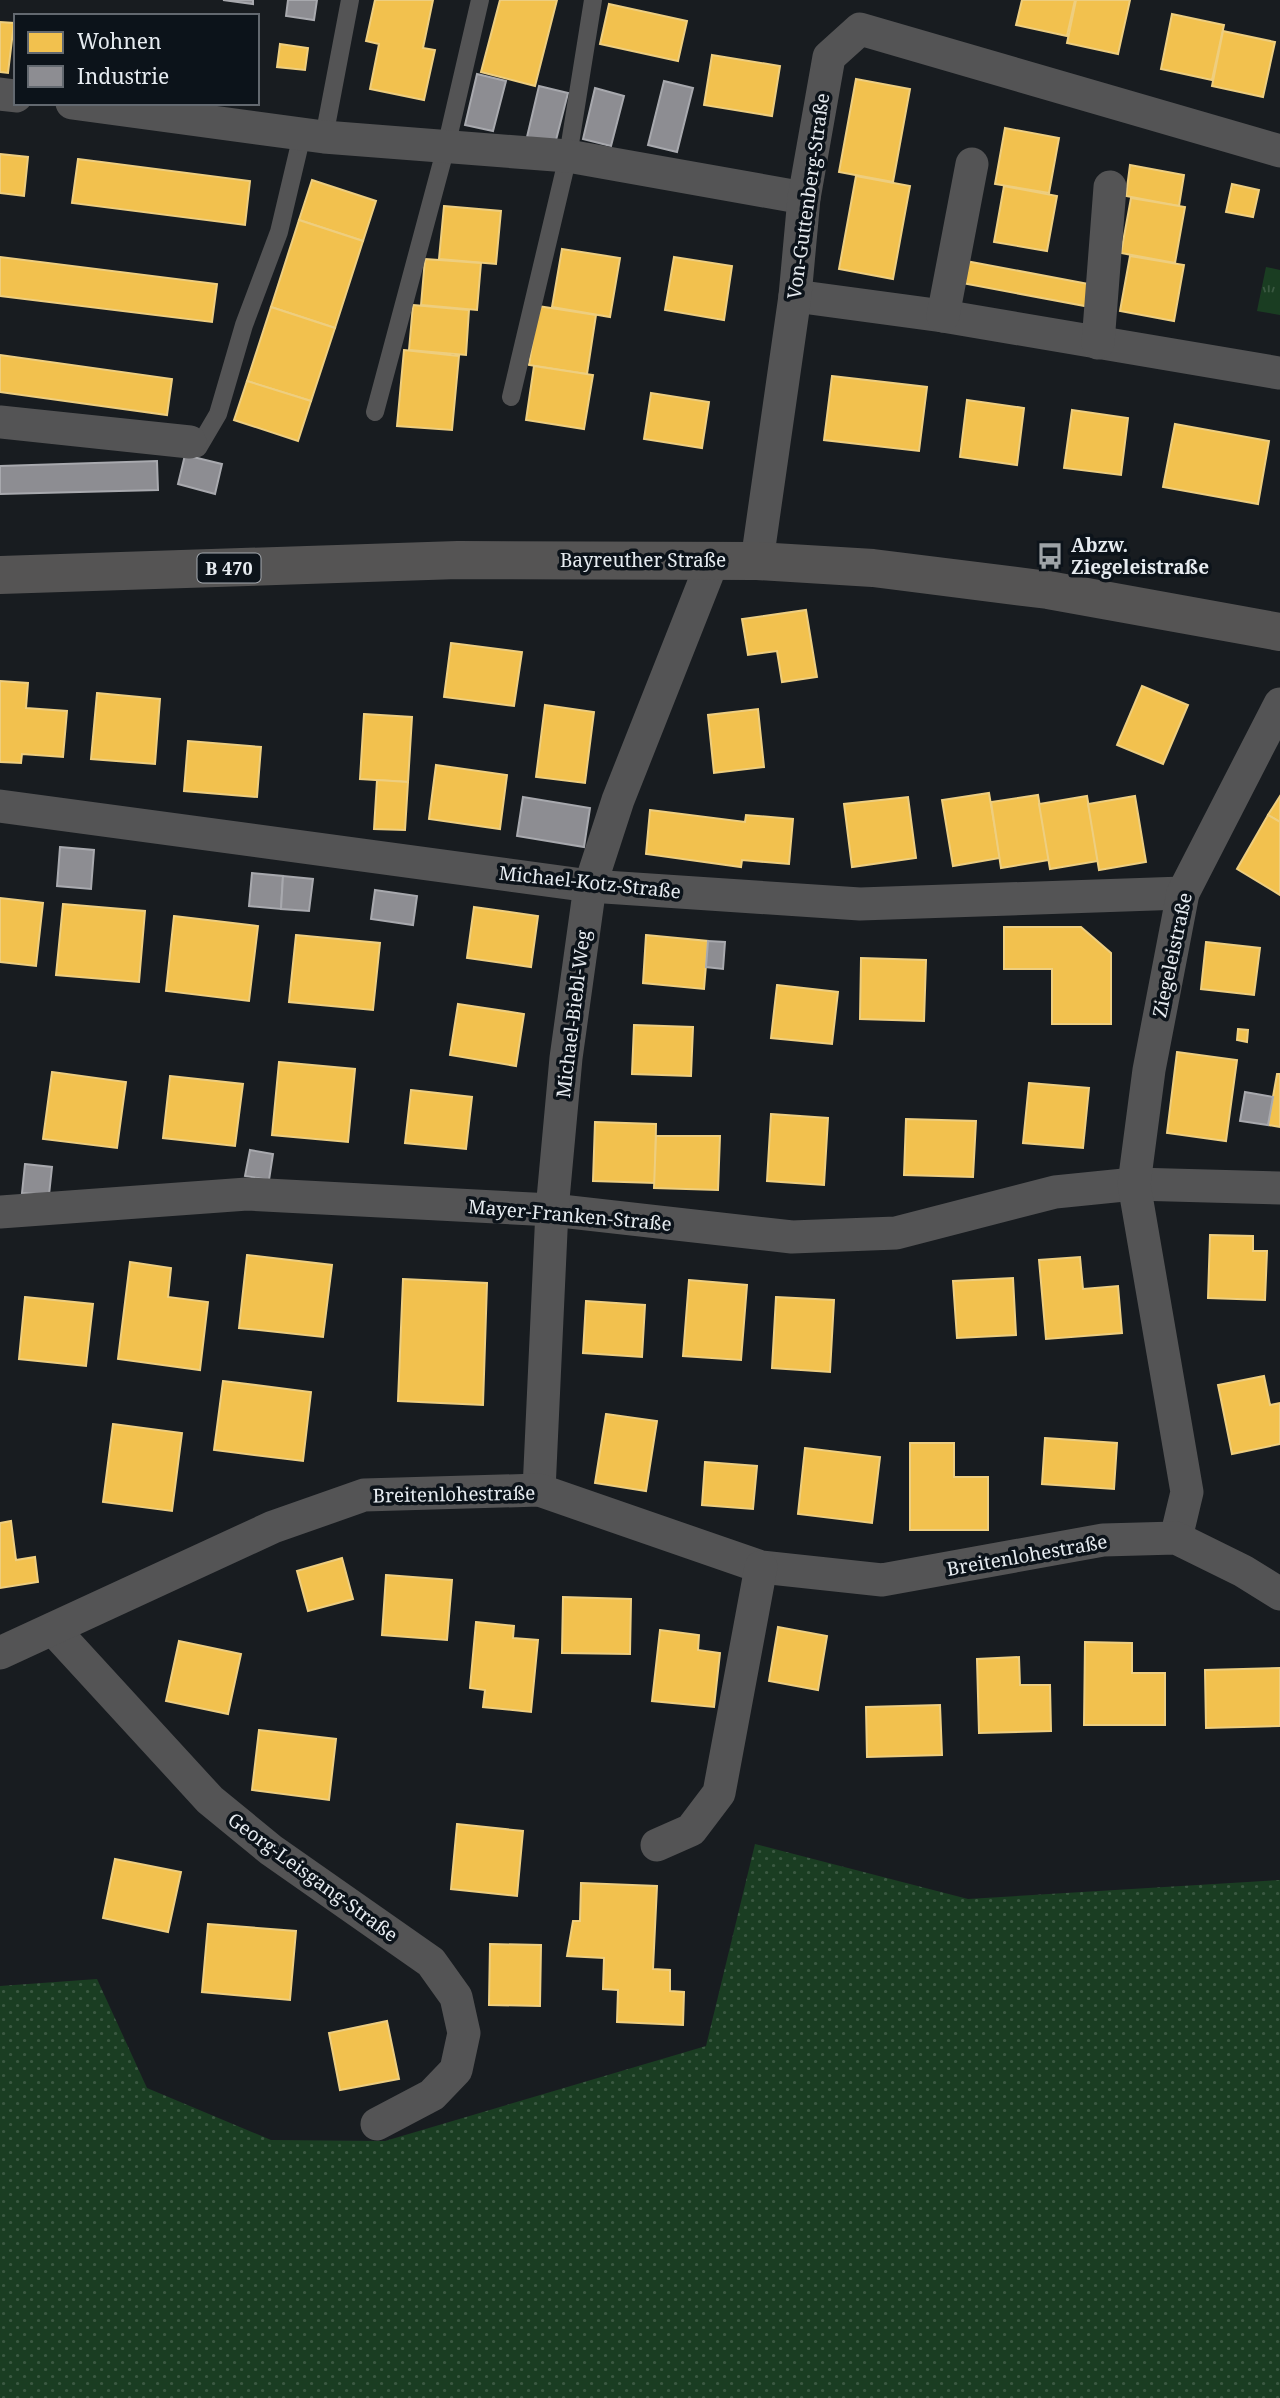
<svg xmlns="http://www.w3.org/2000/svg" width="1280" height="2398" viewBox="0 0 1280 2398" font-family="'Noto Serif',serif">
	<defs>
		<pattern id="grass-dots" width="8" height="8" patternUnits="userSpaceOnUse" patternTransform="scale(1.75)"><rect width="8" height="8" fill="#1a3d22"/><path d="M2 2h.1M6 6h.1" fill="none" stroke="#3b5942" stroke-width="1.8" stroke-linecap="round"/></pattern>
		<pattern id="park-tufts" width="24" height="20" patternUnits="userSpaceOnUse" patternTransform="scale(1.75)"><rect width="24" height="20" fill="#1a3d22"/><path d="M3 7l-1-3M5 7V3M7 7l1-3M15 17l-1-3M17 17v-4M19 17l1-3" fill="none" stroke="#3b5942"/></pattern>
	</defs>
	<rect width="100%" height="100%" fill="#181c20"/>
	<!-- grass -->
	<polygon fill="url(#grass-dots)" points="755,1844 968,1899 1280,1880 1280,2398 0,2398 0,1986 97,1979 147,2088 271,2140 385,2141 706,2046"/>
	<!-- park -->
	<polygon fill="url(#park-tufts)" points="1266,267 1280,270 1280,315 1257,311"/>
	<!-- homes -->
	<g fill="#f2c14e" stroke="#eece7f" stroke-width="2">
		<polygon points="375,0 433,0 423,48 435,50 424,100 370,89 379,44 366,41"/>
		<polygon points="500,0 557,0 535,86 481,72"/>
		<polygon points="1022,0 1075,0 1067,36 1016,25"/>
		<polygon points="1076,0 1130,0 1118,54 1067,43"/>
		<polygon points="609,4 687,21 678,61 600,44"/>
		<polygon points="1172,14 1224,25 1212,80 1161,69"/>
		<polygon points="0,22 14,23 8,73 0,72"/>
		<polygon points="1223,31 1275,42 1263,97 1212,86"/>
		<polygon points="280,44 308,48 305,70 277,67"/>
		<polygon points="712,55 780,66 772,116 704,105"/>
		<polygon points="856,79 910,89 893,182 839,172"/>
		<polygon points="1005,128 1059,138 1049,193 995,184"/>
		<polygon points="0,154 28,157 24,196 0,193"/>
		<polygon points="78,159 250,181 245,225 72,203"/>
		<polygon points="1130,165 1184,175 1179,206 1126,196"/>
		<polygon points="856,176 910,186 893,279 839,269"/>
		<polygon points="312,180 376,201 363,241 299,220"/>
		<polygon points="1232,184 1259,190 1253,217 1226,212"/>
		<polygon points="1004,186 1057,196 1047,251 994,242"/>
		<polygon points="1131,198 1185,207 1175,263 1121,253"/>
		<polygon points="444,206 501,211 496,264 439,259"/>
		<polygon points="299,220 363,241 335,328 271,307"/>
		<polygon points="562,249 620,258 610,317 552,307"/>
		<polygon points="1130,256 1184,265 1174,321 1120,311"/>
		<polygon points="0,257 217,284 212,322 0,296"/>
		<polygon points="674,257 732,266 724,320 665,310"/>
		<polygon points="425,259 481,263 477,310 421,305"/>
		<polygon points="966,261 1094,285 1090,307 962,283"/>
		<polygon points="413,305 469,310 466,355 409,350"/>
		<polygon points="538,306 596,315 587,374 529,365"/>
		<polygon points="271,307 335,328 311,401 247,381"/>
		<polygon points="404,350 459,356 452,430 397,426"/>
		<polygon points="0,355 172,379 167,415 0,392"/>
		<polygon points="534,366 593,375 584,429 526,420"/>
		<polygon points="832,376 927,387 919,451 824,440"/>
		<polygon points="247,381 311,401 298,441 234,420"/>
		<polygon points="651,393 709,402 702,448 644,439"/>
		<polygon points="967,400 1024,408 1017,465 960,457"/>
		<polygon points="1072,410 1128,418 1121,475 1064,468"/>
		<polygon points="1175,424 1269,441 1258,504 1163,487"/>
		<polygon points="806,610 817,677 782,682 777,651 748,655 742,619"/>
		<polygon points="451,643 522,652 514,706 444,697"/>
		<polygon points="0,681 28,683 26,708 67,711 63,757 22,754 21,763 0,762"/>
		<polygon points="1142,686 1188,705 1163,764 1117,745"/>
		<polygon points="97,693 160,699 155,764 91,759"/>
		<polygon points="545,705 594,712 585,783 536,777"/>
		<polygon points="758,709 764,767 714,773 708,715"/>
		<polygon points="364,714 412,717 408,782 360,779"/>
		<polygon points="188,741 261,747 257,797 184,791"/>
		<polygon points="436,765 507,775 500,829 429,819"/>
		<polygon points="377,780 408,782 405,830 374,829"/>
		<polygon points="989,793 1000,858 953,866 942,800"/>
		<polygon points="1038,795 1049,860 1001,868 991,802"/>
		<polygon points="1087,796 1098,861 1050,869 1039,804"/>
		<polygon points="1135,796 1146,862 1099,870 1088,804"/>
		<polygon points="1280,796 1280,822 1268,815"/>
		<polygon points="908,797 916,858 852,867 844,804"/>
		<polygon points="650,810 745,822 746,815 793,819 789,864 742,860 741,867 646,854"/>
		<polygon points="1268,815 1280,822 1280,895 1237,869"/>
		<polygon points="0,898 43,903 36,966 0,962"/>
		<polygon points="63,904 145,911 139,982 56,975"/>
		<polygon points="474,907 538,916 531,967 467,958"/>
		<polygon points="174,916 258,926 249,1001 166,991"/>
		<polygon points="1004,927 1081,927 1111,953 1111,1024 1052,1024 1052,969 1004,969"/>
		<polygon points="296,935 380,943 373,1010 289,1002"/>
		<polygon points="646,935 708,941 704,989 643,983"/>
		<polygon points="1206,942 1260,948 1254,995 1201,989"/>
		<polygon points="861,958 926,960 924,1021 860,1019"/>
		<polygon points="777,985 838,992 832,1044 771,1038"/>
		<polygon points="458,1004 524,1014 516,1066 450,1055"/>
		<polygon points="634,1025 693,1027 691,1076 632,1074"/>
		<polygon points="1238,1029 1248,1030 1247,1042 1237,1040"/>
		<polygon points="1177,1052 1237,1060 1226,1141 1167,1133"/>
		<polygon points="279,1062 355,1069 348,1142 272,1135"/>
		<polygon points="52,1072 126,1082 117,1148 43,1139"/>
		<polygon points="1277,1074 1280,1074 1280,1127 1268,1125"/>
		<polygon points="170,1076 243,1084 235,1146 163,1138"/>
		<polygon points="1029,1083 1089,1088 1083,1148 1023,1143"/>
		<polygon points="411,1090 472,1097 466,1149 405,1143"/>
		<polygon points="771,1114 828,1118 824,1185 767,1181"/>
		<polygon points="906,1119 976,1121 973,1177 904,1175"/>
		<polygon points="595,1122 656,1124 655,1183 593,1181"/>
		<polygon points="656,1136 720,1136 718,1190 654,1188"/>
		<polygon points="1210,1235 1253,1236 1253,1251 1267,1251 1265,1300 1208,1298"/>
		<polygon points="247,1255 332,1265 323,1337 239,1328"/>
		<polygon points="1080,1257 1083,1289 1118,1286 1122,1333 1046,1339 1039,1260"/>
		<polygon points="130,1262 171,1268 168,1297 208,1302 200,1370 118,1359"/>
		<polygon points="1013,1278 1016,1335 957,1338 953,1281"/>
		<polygon points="403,1279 487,1283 483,1405 398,1401"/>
		<polygon points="689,1280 747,1285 741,1360 683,1356"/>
		<polygon points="25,1297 93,1304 86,1366 19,1359"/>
		<polygon points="776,1297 834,1300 830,1372 772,1368"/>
		<polygon points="586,1301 645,1305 642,1357 583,1353"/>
		<polygon points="1264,1376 1270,1405 1280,1403 1280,1444 1232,1454 1218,1385"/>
		<polygon points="223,1381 311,1392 303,1461 214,1450"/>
		<polygon points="606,1414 657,1421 646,1491 595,1483"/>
		<polygon points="113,1424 182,1433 172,1511 103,1502"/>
		<polygon points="1045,1438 1117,1443 1114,1489 1042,1484"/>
		<polygon points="910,1443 954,1443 954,1477 988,1477 988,1530 910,1530"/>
		<polygon points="805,1448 880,1457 872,1523 798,1514"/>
		<polygon points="705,1462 757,1466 753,1509 702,1505"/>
		<polygon points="11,1521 16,1560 35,1557 38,1582 0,1588 0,1523"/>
		<polygon points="342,1558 353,1599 308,1611 297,1571"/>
		<polygon points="386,1575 452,1580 447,1640 382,1635"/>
		<polygon points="563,1597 631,1599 630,1654 562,1653"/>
		<polygon points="476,1622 514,1626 513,1638 538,1640 531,1712 483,1707 485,1690 470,1688"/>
		<polygon points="778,1627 827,1636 818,1690 769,1681"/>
		<polygon points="660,1630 699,1635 698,1650 720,1653 714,1707 652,1701"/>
		<polygon points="179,1641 241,1654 228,1714 166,1701"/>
		<polygon points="1085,1642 1132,1643 1132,1673 1165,1673 1165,1725 1084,1725"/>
		<polygon points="1019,1657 1020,1685 1050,1685 1051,1731 979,1733 977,1659"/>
		<polygon points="1280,1668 1280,1726 1206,1728 1205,1670"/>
		<polygon points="940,1705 942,1755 867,1757 866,1707"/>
		<polygon points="259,1730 336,1739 329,1800 252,1790"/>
		<polygon points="457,1824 523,1831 517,1896 451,1889"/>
		<polygon points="115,1859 181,1872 168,1932 103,1918"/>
		<polygon points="581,1883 657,1886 653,1969 670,1970 670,1991 684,1992 683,2025 617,2022 618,1990 603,1989 604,1958 567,1956 573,1921 580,1921"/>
		<polygon points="208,1924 296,1931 290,2000 202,1992"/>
		<polygon points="490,1944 541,1945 540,2006 489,2005"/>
		<polygon points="387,2021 399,2079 340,2090 329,2033"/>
	</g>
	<!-- industry -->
	<g fill="#8d8d92" stroke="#a8a9ae" stroke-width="2">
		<polygon points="223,0 253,0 253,4"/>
		<polygon points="288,0 317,0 314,20 286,16"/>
		<polygon points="477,74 506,81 493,131 465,125"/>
		<polygon points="664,81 693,88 677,152 648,145"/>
		<polygon points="539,86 568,93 555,144 527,137"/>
		<polygon points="595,88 624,96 611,146 583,139"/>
		<polygon points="185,455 222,464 215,494 178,484"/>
		<polygon points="157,461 158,490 0,494 0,466"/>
		<polygon points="523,797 590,808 584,847 517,836"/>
		<polygon points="60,847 94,850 91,889 57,886"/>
		<polygon points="252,873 283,876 281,909 249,906"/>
		<polygon points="283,876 313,879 309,911 281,909"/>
		<polygon points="375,890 417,896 413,925 371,919"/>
		<polygon points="708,941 725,942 723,969 706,967"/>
		<polygon points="1245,1092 1273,1097 1268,1125 1240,1121"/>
		<polygon points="250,1150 273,1154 269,1180 245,1176"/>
		<polygon points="25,1164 52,1167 49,1195 22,1193"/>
	</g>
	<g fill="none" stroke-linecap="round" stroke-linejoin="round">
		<!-- lane -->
		<g stroke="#545455" stroke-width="18">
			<polyline points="324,137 350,0"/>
			<polyline points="511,397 568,156 593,0"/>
			<polyline points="375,412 446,147 480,0"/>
			<polyline points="198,448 218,414 244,325 279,232 302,135"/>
		</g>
		<!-- street -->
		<g stroke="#545455" stroke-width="33">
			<polyline points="0,94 16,96"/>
			<polyline points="72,103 324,137 568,156 804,198"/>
			<polyline points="795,296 943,316 1279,373"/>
			<polyline points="943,316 972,164"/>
			<polyline points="1098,343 1110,187"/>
			<polyline points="0,422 190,442"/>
			<polyline points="757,561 795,296 804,198 829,57 860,29 1280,151"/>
			<polyline points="0,806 590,886 860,904 1183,893"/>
			<polyline points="0,1212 247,1194 552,1210 792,1237 896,1233 1055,1192 1134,1184 1280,1188"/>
			<polyline points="539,1490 552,1210 566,1058 590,886 618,800 713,560"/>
			<polyline points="1176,1538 1187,1492 1134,1184 1149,1070 1183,893 1280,704"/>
			<polyline points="53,1629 210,1800 271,1850 431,1962 456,1997 464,2033 456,2070 432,2095 377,2124"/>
			<polyline points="0,1653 273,1527 364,1495 539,1490 761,1567 882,1580 1103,1540 1176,1538 1243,1571 1280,1594"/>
			<polyline points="657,1845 691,1830 719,1793 761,1567"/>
		</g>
		<!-- primary -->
		<polyline stroke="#555454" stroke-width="38" points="0,575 458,560 757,561 873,568 1048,590 1280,632"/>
	</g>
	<!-- icons -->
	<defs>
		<symbol id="bus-bare" viewBox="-9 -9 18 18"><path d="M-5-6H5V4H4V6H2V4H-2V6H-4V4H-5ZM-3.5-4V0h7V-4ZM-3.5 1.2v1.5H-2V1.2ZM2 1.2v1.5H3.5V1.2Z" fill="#9ea3a7" stroke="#0c131a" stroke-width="2.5" paint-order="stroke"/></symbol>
	</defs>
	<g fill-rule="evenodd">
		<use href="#bus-bare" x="1031" y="537" width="38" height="38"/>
	</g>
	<g text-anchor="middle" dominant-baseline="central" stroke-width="7" stroke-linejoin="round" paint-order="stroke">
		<!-- shield labels -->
		<rect fill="#0c131a" stroke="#a5aab0" stroke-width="2" x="197.5" y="553.5" width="63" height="29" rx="5"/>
		<g font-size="18" font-weight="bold" fill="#e6ebf0">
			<text x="229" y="568">B 470</text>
		</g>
		<!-- street labels -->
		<g font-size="19" fill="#e6ebf0" stroke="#0c131a">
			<text transform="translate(808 196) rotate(-82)">Von-Guttenberg-Straße</text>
			<text x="643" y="560">Bayreuther Straße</text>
			<text transform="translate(590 882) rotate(6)">Michael-Kotz-Straße</text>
			<text transform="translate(1172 955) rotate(-78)">Ziegeleistraße</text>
			<text transform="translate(573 1014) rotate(-83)">Michael-Biebl-Weg</text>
			<text transform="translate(570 1215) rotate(5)">Mayer-Franken-Straße</text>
			<text transform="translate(454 1494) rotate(-1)">Breitenlohestraße</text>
			<text transform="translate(1027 1555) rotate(-10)">Breitenlohestraße</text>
			<text transform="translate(313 1877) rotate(36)">Georg-Leisgang-Straße</text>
		</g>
		<!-- poi labels -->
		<g font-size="19" font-weight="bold" fill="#e6ebf0" stroke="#0c131a" text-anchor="start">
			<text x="1071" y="545">Abzw.<tspan x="1071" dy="22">Ziegeleistraße</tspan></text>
		</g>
	</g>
	<!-- legend -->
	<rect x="14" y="14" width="245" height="91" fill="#0c131a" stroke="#636970" stroke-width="2"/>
	<rect x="28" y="32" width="35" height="21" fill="#f2c14e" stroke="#636970" stroke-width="2"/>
	<text x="77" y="49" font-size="21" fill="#e6ebf0">Wohnen</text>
	<rect x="28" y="66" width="35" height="21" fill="#8d8d92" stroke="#636970" stroke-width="2"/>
	<text x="77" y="84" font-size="21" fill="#e6ebf0">Industrie</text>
</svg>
